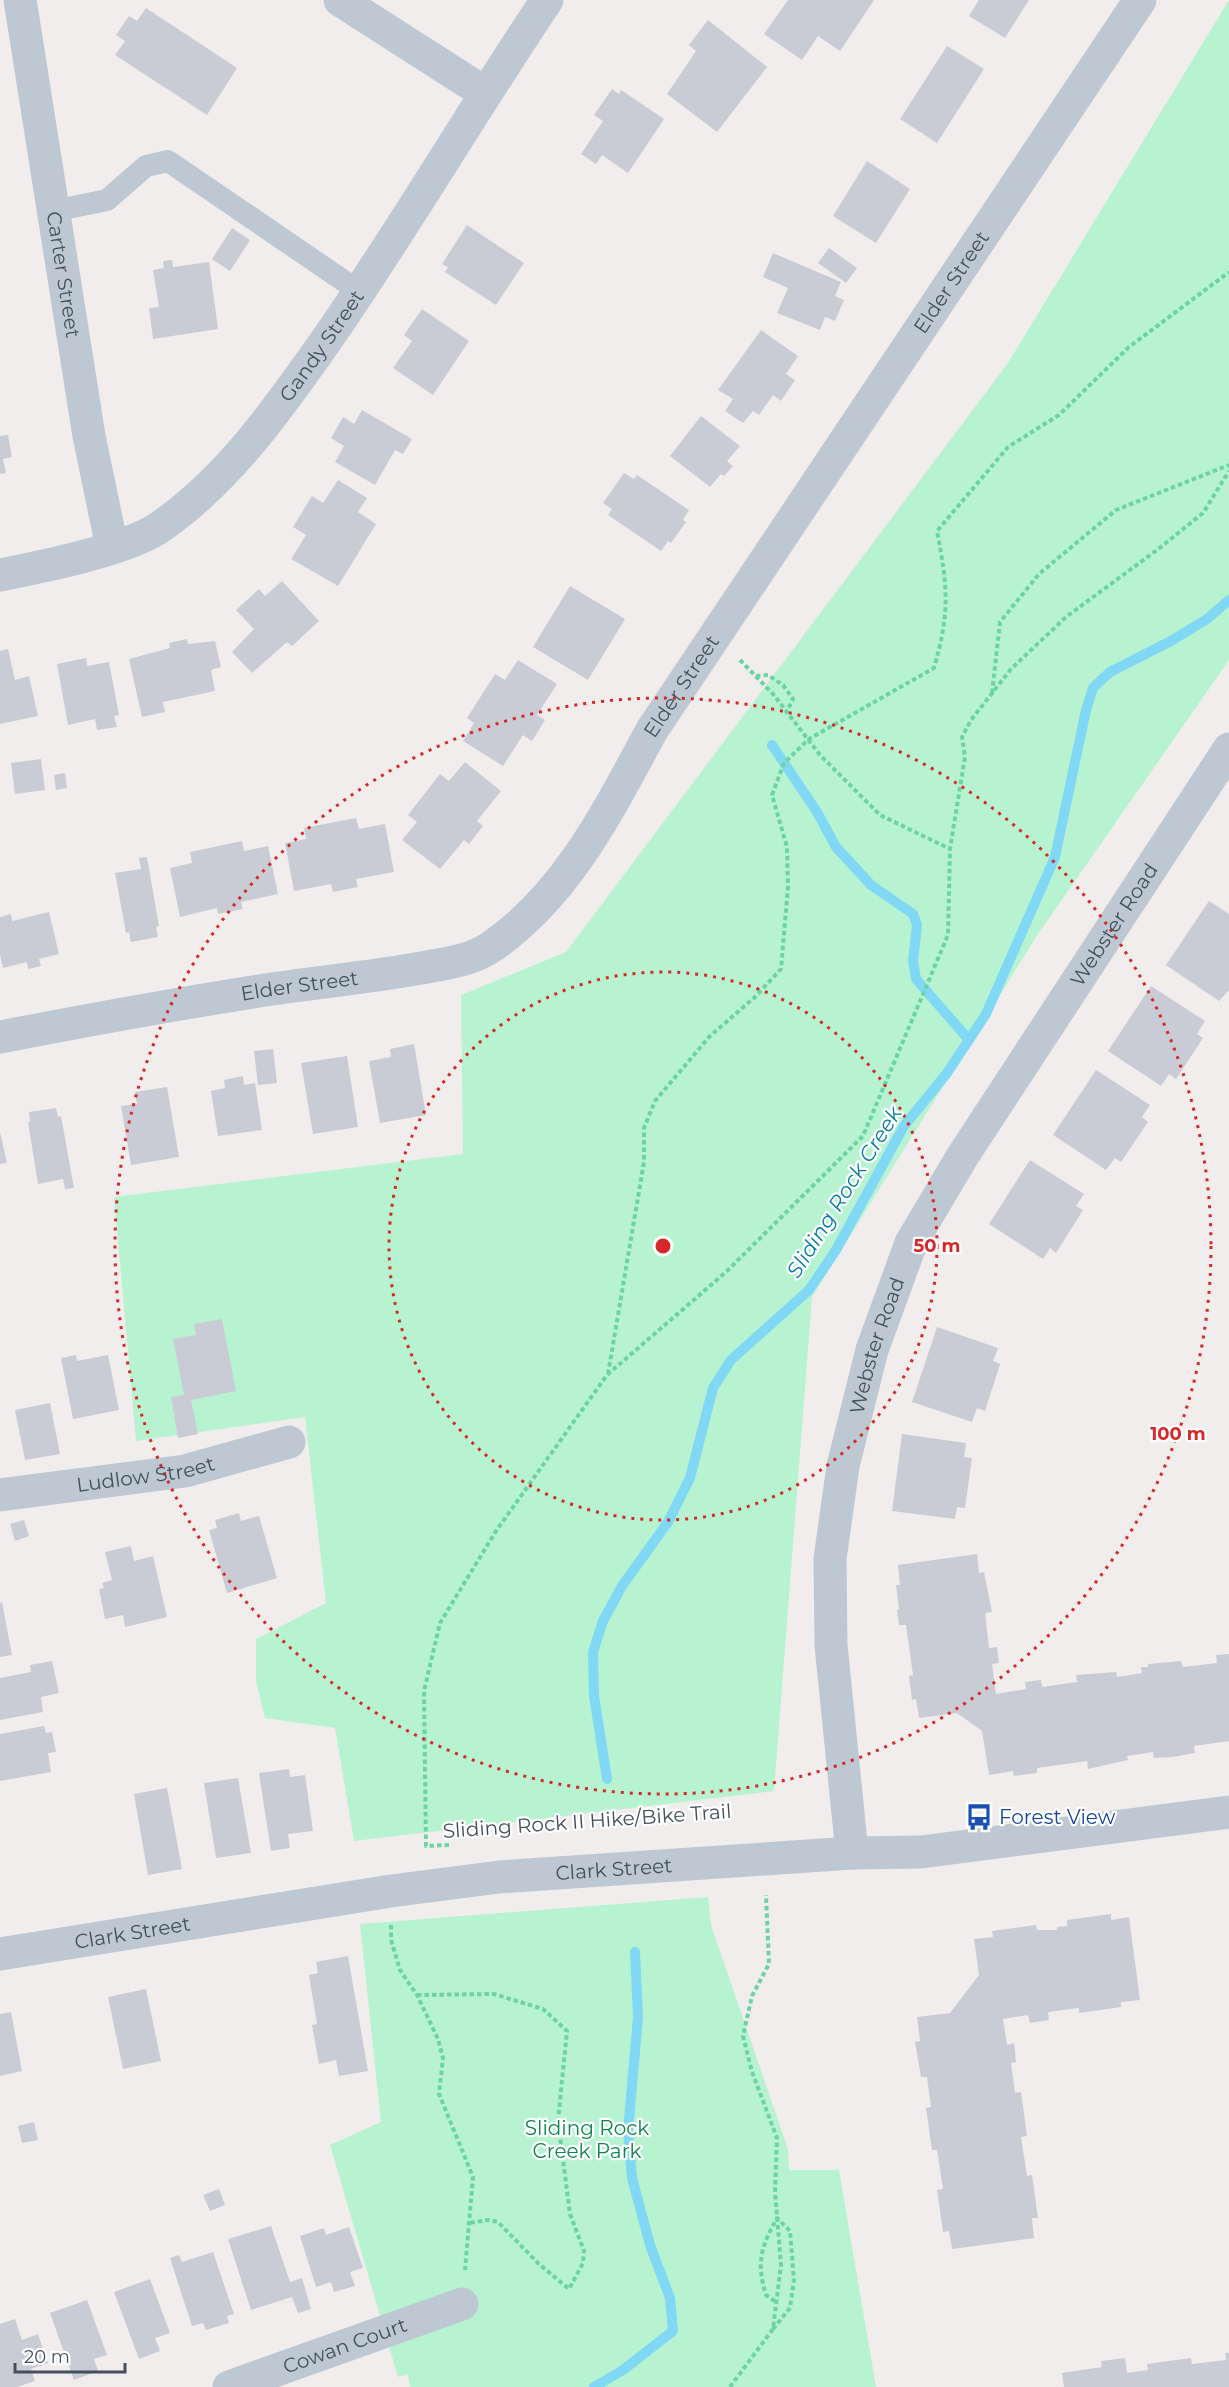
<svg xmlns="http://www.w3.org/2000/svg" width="1229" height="2387" viewBox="0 0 1229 2387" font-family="Montserrat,sans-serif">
  <rect width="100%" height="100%" fill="#f1eded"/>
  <path fill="#b7f3d0" d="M 1229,0 L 1229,660 L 1038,934 L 812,1297 L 774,1791 L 354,1841 L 335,1728 L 265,1718 L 256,1681 L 256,1639 L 326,1603 L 305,1417 L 136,1441 L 114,1197 L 463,1154 L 461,995 L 566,952 L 1008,363 Z
    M 708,1897 L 711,1925 L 788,2149 L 789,2170 L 839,2170 L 876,2387 L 410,2387 L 408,2374 L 398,2377 L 330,2145 L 381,2122 L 360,1924 Z"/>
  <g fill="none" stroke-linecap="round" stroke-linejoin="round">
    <path stroke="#80d8f4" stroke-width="10" d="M 772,745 L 817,812 L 836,847 L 871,885 L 913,914 L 917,925 L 913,961 L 916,979 L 969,1040
      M 607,1779 L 594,1696 L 593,1652 L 603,1621 L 622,1586 L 668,1522 L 690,1478 L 713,1388 L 731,1360 L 809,1290 L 836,1250 L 904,1126 L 947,1073 L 986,1014 L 1055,857 L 1086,710 L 1093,688 L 1110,672 L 1171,641 L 1207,619 L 1229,600
      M 594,2387 L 623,2370 L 673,2331 L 670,2298 L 650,2245 L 632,2178 L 628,2131 L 638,2017 L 635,1952"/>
  </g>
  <path fill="#c9ccd4" d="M 788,0 L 874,0 L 840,51 L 818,36 L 802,60 L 764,34 Z
    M 979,0 L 1029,0 L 1005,38 L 969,16 Z
    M 146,8 L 237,68 L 207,115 L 115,55 L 125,41 L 116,35 L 129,16 L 137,21 Z
    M 708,20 L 767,67 L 717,132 L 667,94 L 696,51 L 689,45 Z
    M 947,46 L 984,69 L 937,143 L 900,119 Z
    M 612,89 L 619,94 L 621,90 L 664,119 L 628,173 L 602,155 L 596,164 L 581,154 L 603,121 L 594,115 Z
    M 867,161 L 910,189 L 876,243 L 833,216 Z
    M 467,225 L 524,263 L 496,305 L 445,272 L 448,267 L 442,264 Z
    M 232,228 L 250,240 L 230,271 L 212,259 Z
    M 829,248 L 857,268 L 846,283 L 818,263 Z
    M 773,253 L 841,282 L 835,296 L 844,300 L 835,321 L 825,317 L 820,330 L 777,313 L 788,288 L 763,277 Z
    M 172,260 L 173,267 L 209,262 L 218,329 L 153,339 L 149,308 L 159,307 L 153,270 L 164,268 L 163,261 Z
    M 422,309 L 469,341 L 433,395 L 393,368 L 412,341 L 404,335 Z
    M 761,330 L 798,356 L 786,374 L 795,380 L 781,401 L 773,395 L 759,415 L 753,411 L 743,423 L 725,411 L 733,399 L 718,390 Z
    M 362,410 L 412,439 L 403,454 L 395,450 L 375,485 L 335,462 L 344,446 L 331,438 L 343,417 L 354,424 Z
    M 701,416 L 740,446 L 727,461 L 733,466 L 724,476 L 721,474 L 710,487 L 670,456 Z
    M 8,435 L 12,457 L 3,459 L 6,473 L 0,474 L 0,436 Z
    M 624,473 L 634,479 L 637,475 L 689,510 L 683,520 L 686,522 L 671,543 L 668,541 L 661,551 L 608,515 L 612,509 L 603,503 Z
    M 338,480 L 367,498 L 358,512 L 376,524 L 338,586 L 291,559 L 306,535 L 293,527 L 312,496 L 323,503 Z
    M 282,581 L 319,621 L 292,646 L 287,642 L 252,673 L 232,652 L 254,629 L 236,610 L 259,589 L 265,596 Z
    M 570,586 L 625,619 L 588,680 L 533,647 Z
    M 187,639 L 188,644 L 215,641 L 221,667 L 211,670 L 215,691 L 163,702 L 165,712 L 142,717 L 129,659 L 170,648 L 169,643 Z
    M 8,649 L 15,680 L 29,676 L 38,716 L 0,724 L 0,651 Z
    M 86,658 L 87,666 L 109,662 L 119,715 L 114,716 L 117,727 L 97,730 L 95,719 L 68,725 L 57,664 Z
    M 518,660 L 557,684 L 537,715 L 545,720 L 532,741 L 523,735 L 503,766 L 463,741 L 474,723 L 467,718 L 495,674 L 505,680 Z
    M 41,759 L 45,790 L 15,794 L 11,763 Z
    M 465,762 L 501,791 L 477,821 L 483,826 L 469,844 L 464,840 L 440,869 L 402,840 L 417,822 L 408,815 L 440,774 L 449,781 Z
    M 65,773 L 67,788 L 56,790 L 54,775 Z
    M 356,818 L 359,829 L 385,824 L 394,872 L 356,879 L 358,887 L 333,892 L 331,884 L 294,891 L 285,843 L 306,839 L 304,828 Z
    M 242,841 L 244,851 L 268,846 L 278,894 L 241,902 L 243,909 L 218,914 L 217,908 L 180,917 L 170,868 L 192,863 L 190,852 Z
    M 147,857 L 159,926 L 156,927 L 158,937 L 131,942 L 129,932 L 126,933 L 115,873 L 141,869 L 139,858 Z
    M 1209,901 L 1229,914 L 1229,990 L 1219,1001 L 1166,965 Z
    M 49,912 L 59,954 L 39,959 L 41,966 L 28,969 L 27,962 L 3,968 L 0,955 L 0,917 L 11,914 L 12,921 Z
    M 1151,986 L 1205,1021 L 1197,1034 L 1203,1038 L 1176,1079 L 1169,1074 L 1161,1086 L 1108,1051 Z
    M 414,1044 L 426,1115 L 380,1123 L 369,1061 L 391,1057 L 390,1049 Z
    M 273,1049 L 277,1083 L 258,1085 L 254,1051 Z
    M 347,1056 L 358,1127 L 313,1134 L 301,1063 Z
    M 1096,1070 L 1150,1105 L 1142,1117 L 1148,1122 L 1121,1162 L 1115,1158 L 1106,1170 L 1053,1135 Z
    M 243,1076 L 244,1085 L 255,1083 L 262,1130 L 218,1136 L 211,1091 L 225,1088 L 224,1080 Z
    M 167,1087 L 179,1157 L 131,1165 L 121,1106 L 137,1104 L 135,1092 Z
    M 56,1108 L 58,1117 L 61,1116 L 74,1188 L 65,1189 L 63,1179 L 38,1184 L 28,1122 L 30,1122 L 29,1112 Z
    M 0,1132 L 7,1163 L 0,1164 Z
    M 1030,1160 L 1084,1194 L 1076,1206 L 1083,1210 L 1056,1253 L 1050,1248 L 1043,1259 L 989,1224 Z
    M 222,1319 L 236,1391 L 191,1400 L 198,1434 L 178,1438 L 171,1397 L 184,1395 L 173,1339 L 196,1335 L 194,1324 Z
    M 937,1327 L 998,1348 L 993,1361 L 1000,1364 L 985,1411 L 977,1408 L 972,1422 L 912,1402 Z
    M 76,1355 L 77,1361 L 108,1355 L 119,1410 L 73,1419 L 61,1358 Z
    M 50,1403 L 60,1454 L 25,1460 L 15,1410 Z
    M 902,1434 L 966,1443 L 964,1457 L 972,1458 L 965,1508 L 957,1507 L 955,1519 L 892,1511 Z
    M 239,1513 L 241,1521 L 259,1516 L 277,1578 L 227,1593 L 209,1530 L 217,1528 L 215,1520 Z
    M 24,1520 L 29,1536 L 15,1541 L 10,1524 Z
    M 131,1546 L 134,1561 L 153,1556 L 167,1617 L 125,1627 L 123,1615 L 105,1619 L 99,1589 L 104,1588 L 102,1583 L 112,1580 L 105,1552 Z
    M 977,1554 L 979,1573 L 984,1572 L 992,1612 L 985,1613 L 989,1648 L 997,1647 L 999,1663 L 992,1664 L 996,1694 L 1026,1689 L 1025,1682 L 1041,1680 L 1042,1687 L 1077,1682 L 1076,1675 L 1116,1672 L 1117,1677 L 1142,1673 L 1141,1667 L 1148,1667 L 1148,1664 L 1181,1661 L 1183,1667 L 1217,1663 L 1216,1655 L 1229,1654 L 1229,1741 L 1194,1746 L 1195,1753 L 1172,1757 L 1154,1758 L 1153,1752 L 1127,1756 L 1128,1760 L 1088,1769 L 1087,1761 L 1037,1768 L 1037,1773 L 1014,1776 L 1013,1771 L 989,1775 L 982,1731 L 957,1713 L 919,1718 L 916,1699 L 912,1700 L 909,1676 L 913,1675 L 906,1625 L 899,1625 L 897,1610 L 899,1609 L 896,1585 L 900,1585 L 898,1565 Z
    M 2,1602 L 12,1655 L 0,1657 L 0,1603 Z
    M 52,1661 L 59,1693 L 41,1697 L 43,1712 L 0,1720 L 0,1678 L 31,1672 L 30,1665 Z
    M 44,1726 L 46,1733 L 52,1732 L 56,1752 L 48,1753 L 51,1772 L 0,1781 L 0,1734 Z
    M 289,1769 L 290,1777 L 305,1775 L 313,1831 L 288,1834 L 290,1848 L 271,1851 L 259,1773 Z
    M 238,1778 L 251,1853 L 216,1858 L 204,1783 Z
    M 167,1788 L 182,1869 L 148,1875 L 134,1794 Z
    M 1111,1914 L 1111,1920 L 1129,1917 L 1140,2000 L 1121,2002 L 1121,2007 L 1079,2013 L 1079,2008 L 1048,2012 L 1049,2020 L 1030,2023 L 1028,2015 L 1003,2019 L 1007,2045 L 1014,2043 L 1016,2062 L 1011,2063 L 1015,2093 L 1021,2092 L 1027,2136 L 1021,2137 L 1027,2176 L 1032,2175 L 1038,2218 L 1032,2218 L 1034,2238 L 952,2249 L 949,2231 L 943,2232 L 937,2190 L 943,2189 L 937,2150 L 932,2150 L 926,2108 L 931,2107 L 927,2077 L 921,2077 L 915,2042 L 920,2041 L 917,2017 L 950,2013 L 979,1975 L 974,1939 L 993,1937 L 992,1931 L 1036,1925 L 1037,1930 L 1057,1930 L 1057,1927 L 1067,1926 L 1067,1920 Z
    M 348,1956 L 368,2071 L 339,2076 L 336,2060 L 319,2064 L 312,2025 L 317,2024 L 309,1975 L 318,1973 L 316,1962 Z
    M 146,1989 L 161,2061 L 123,2069 L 108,1997 Z
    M 11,2012 L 22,2071 L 0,2076 L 0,2014 Z
    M 34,2122 L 38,2140 L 22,2143 L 18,2126 Z
    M 219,2189 L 225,2205 L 210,2211 L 203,2195 Z
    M 271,2226 L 290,2282 L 302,2278 L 311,2309 L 298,2313 L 292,2297 L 251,2310 L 228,2239 Z
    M 349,2227 L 363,2268 L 350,2272 L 355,2286 L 334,2292 L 331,2282 L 316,2287 L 300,2236 L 324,2228 L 326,2235 Z
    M 213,2252 L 234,2314 L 227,2316 L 229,2323 L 206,2330 L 203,2323 L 192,2326 L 170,2258 L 179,2255 L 182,2262 Z
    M 150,2279 L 170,2333 L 155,2338 L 160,2351 L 139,2359 L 114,2292 Z
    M 87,2300 L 107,2355 L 94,2359 L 98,2371 L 74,2380 L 50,2313 Z
    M 15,2319 L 22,2340 L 38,2334 L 48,2363 L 31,2369 L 35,2381 L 17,2387 L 0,2387 L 0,2324 Z
    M 1225,2353 L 1229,2353 L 1229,2387 L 1064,2387 L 1062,2373 L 1102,2367 L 1101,2361 L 1125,2358 L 1127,2373 L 1148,2370 L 1147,2364 L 1191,2358 L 1192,2364 L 1226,2360 Z"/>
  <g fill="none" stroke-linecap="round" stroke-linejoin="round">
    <path stroke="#6cd4a4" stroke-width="4" stroke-dasharray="4.5 3" stroke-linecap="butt" d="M 740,660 L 773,694 L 820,755 L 880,815 L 950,849
      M 756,676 L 768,675 L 783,685 L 793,699 L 787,711
      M 992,693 L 1000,622 L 1039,574 L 1116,510 L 1229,465
      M 608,1374 L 644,1162 L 644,1128 L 655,1101 L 709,1037 L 755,997 L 781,969 L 788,887 L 787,847 L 772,795 L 784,763 L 809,739 L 934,668 C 950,612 948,588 937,531 L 1008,447 L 1059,415 L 1129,347 L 1229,272
      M 449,1845 L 426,1846 L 424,1691 L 440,1623 L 496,1531 L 607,1375 L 726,1272 L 863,1136 L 948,935 L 950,849 L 965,757 L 962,737 L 971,720 L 1011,669 L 1066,617 L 1157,550 L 1203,513 L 1229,471
      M 391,1925 L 391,1940 L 400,1970 L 417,1995 L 438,2039 L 443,2058 L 439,2094 L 473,2177 L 465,2270
      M 417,1995 L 494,1994 L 543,2009 L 567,2031 L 558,2121 L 570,2214 L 584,2251 L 583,2263 L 569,2289 L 539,2264 L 498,2222 L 489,2220 L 468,2223
      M 773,2329 L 790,2308 L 794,2280 L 790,2231 L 777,2218 C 761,2247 756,2262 766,2295 L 776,2302
      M 730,2387 L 773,2329 L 781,2265 L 775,2192 L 777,2138 L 752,2072 L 743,2036 L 752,1996 L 769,1964 L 766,1895"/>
    <path stroke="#bdc8d2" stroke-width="22" d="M 53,211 L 107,200 L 146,166 L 168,161 L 360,292"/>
    <g stroke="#bdc8d2" stroke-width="33">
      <path id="s1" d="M 20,0 L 89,436 L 112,547"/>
      <path d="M 340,0 L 485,93"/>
      <path id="s2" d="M 0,575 C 41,567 127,550 160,527 C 228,480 278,409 325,342 C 403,230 471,113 547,0"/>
      <path id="s3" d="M 0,1037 C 88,1020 176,1004 265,990 C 319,982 373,977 427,967 C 449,963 472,960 491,947 C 568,894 609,809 652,730 L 1140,0"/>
      <path id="s4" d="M 0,1495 L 185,1471 L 289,1442"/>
      <path id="s5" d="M 852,1853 L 831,1645 L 830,1559 L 843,1466 L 872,1350 L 911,1243 L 962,1157 L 1229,749"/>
      <path id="s6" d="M 0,1954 L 391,1891 L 499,1877 L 852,1853 L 921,1852 L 1229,1812"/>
      <path id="s7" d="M 229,2387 L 462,2304"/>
    </g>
  </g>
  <g fill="none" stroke="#d62828" stroke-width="3" stroke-dasharray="3 6">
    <circle cx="663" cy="1246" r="274"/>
    <circle cx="663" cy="1246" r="548"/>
  </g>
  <defs>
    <symbol id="bus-bare" viewBox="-9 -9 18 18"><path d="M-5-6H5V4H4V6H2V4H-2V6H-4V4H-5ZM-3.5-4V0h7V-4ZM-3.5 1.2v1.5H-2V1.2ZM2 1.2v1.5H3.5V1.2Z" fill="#1a4fb4" stroke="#fff" stroke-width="2.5" paint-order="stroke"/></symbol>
  </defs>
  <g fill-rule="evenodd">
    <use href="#bus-bare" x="960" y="1798" width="38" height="38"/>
  </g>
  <g text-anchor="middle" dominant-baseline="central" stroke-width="4.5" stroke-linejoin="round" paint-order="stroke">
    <g font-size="20" fill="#44505d" stroke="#fff">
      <text stroke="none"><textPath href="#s1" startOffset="278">Carter Street</textPath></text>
      <text stroke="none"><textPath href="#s3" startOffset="1312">Elder Street</textPath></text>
      <text stroke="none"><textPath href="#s2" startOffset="412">Gandy Street</textPath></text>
      <text stroke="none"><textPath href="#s3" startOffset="826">Elder Street</textPath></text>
      <text stroke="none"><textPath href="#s5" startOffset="1000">Webster Road</textPath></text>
      <text stroke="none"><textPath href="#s3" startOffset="304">Elder Street</textPath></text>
      <text stroke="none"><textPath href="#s5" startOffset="514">Webster Road</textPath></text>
      <text stroke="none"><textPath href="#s4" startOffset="147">Ludlow Street</textPath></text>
      <text transform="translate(587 1821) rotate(-4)">Sliding Rock II Hike/Bike Trail</text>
      <text stroke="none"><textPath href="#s6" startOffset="620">Clark Street</textPath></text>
      <text stroke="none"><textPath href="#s6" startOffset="134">Clark Street</textPath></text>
      <text stroke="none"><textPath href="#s7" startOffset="123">Cowan Court</textPath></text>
    </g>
    <g font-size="20" fill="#164399" stroke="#fff" text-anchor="start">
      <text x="999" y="1817">Forest View</text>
    </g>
    <g font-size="20" fill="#0e854e" stroke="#fff">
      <text x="587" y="2128">Sliding Rock<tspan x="587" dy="23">Creek Park</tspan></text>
    </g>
    <g font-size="21" font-style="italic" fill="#027ca4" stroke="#fff">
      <text transform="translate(844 1192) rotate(-58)">Sliding Rock Creek</text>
    </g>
  </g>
  <circle cx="663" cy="1246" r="9" fill="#d62828" stroke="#fff" stroke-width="3"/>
  <g font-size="18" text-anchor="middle" font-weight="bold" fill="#d62828" stroke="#fff" stroke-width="4.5" stroke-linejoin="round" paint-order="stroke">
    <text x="937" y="1252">50 m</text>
    <text x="1178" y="1440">100 m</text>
  </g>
  <path d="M15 2363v9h110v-9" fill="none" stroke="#44505d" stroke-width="3"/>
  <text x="24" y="2363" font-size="18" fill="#44505d" stroke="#ffffff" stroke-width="4.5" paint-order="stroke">20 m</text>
</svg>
